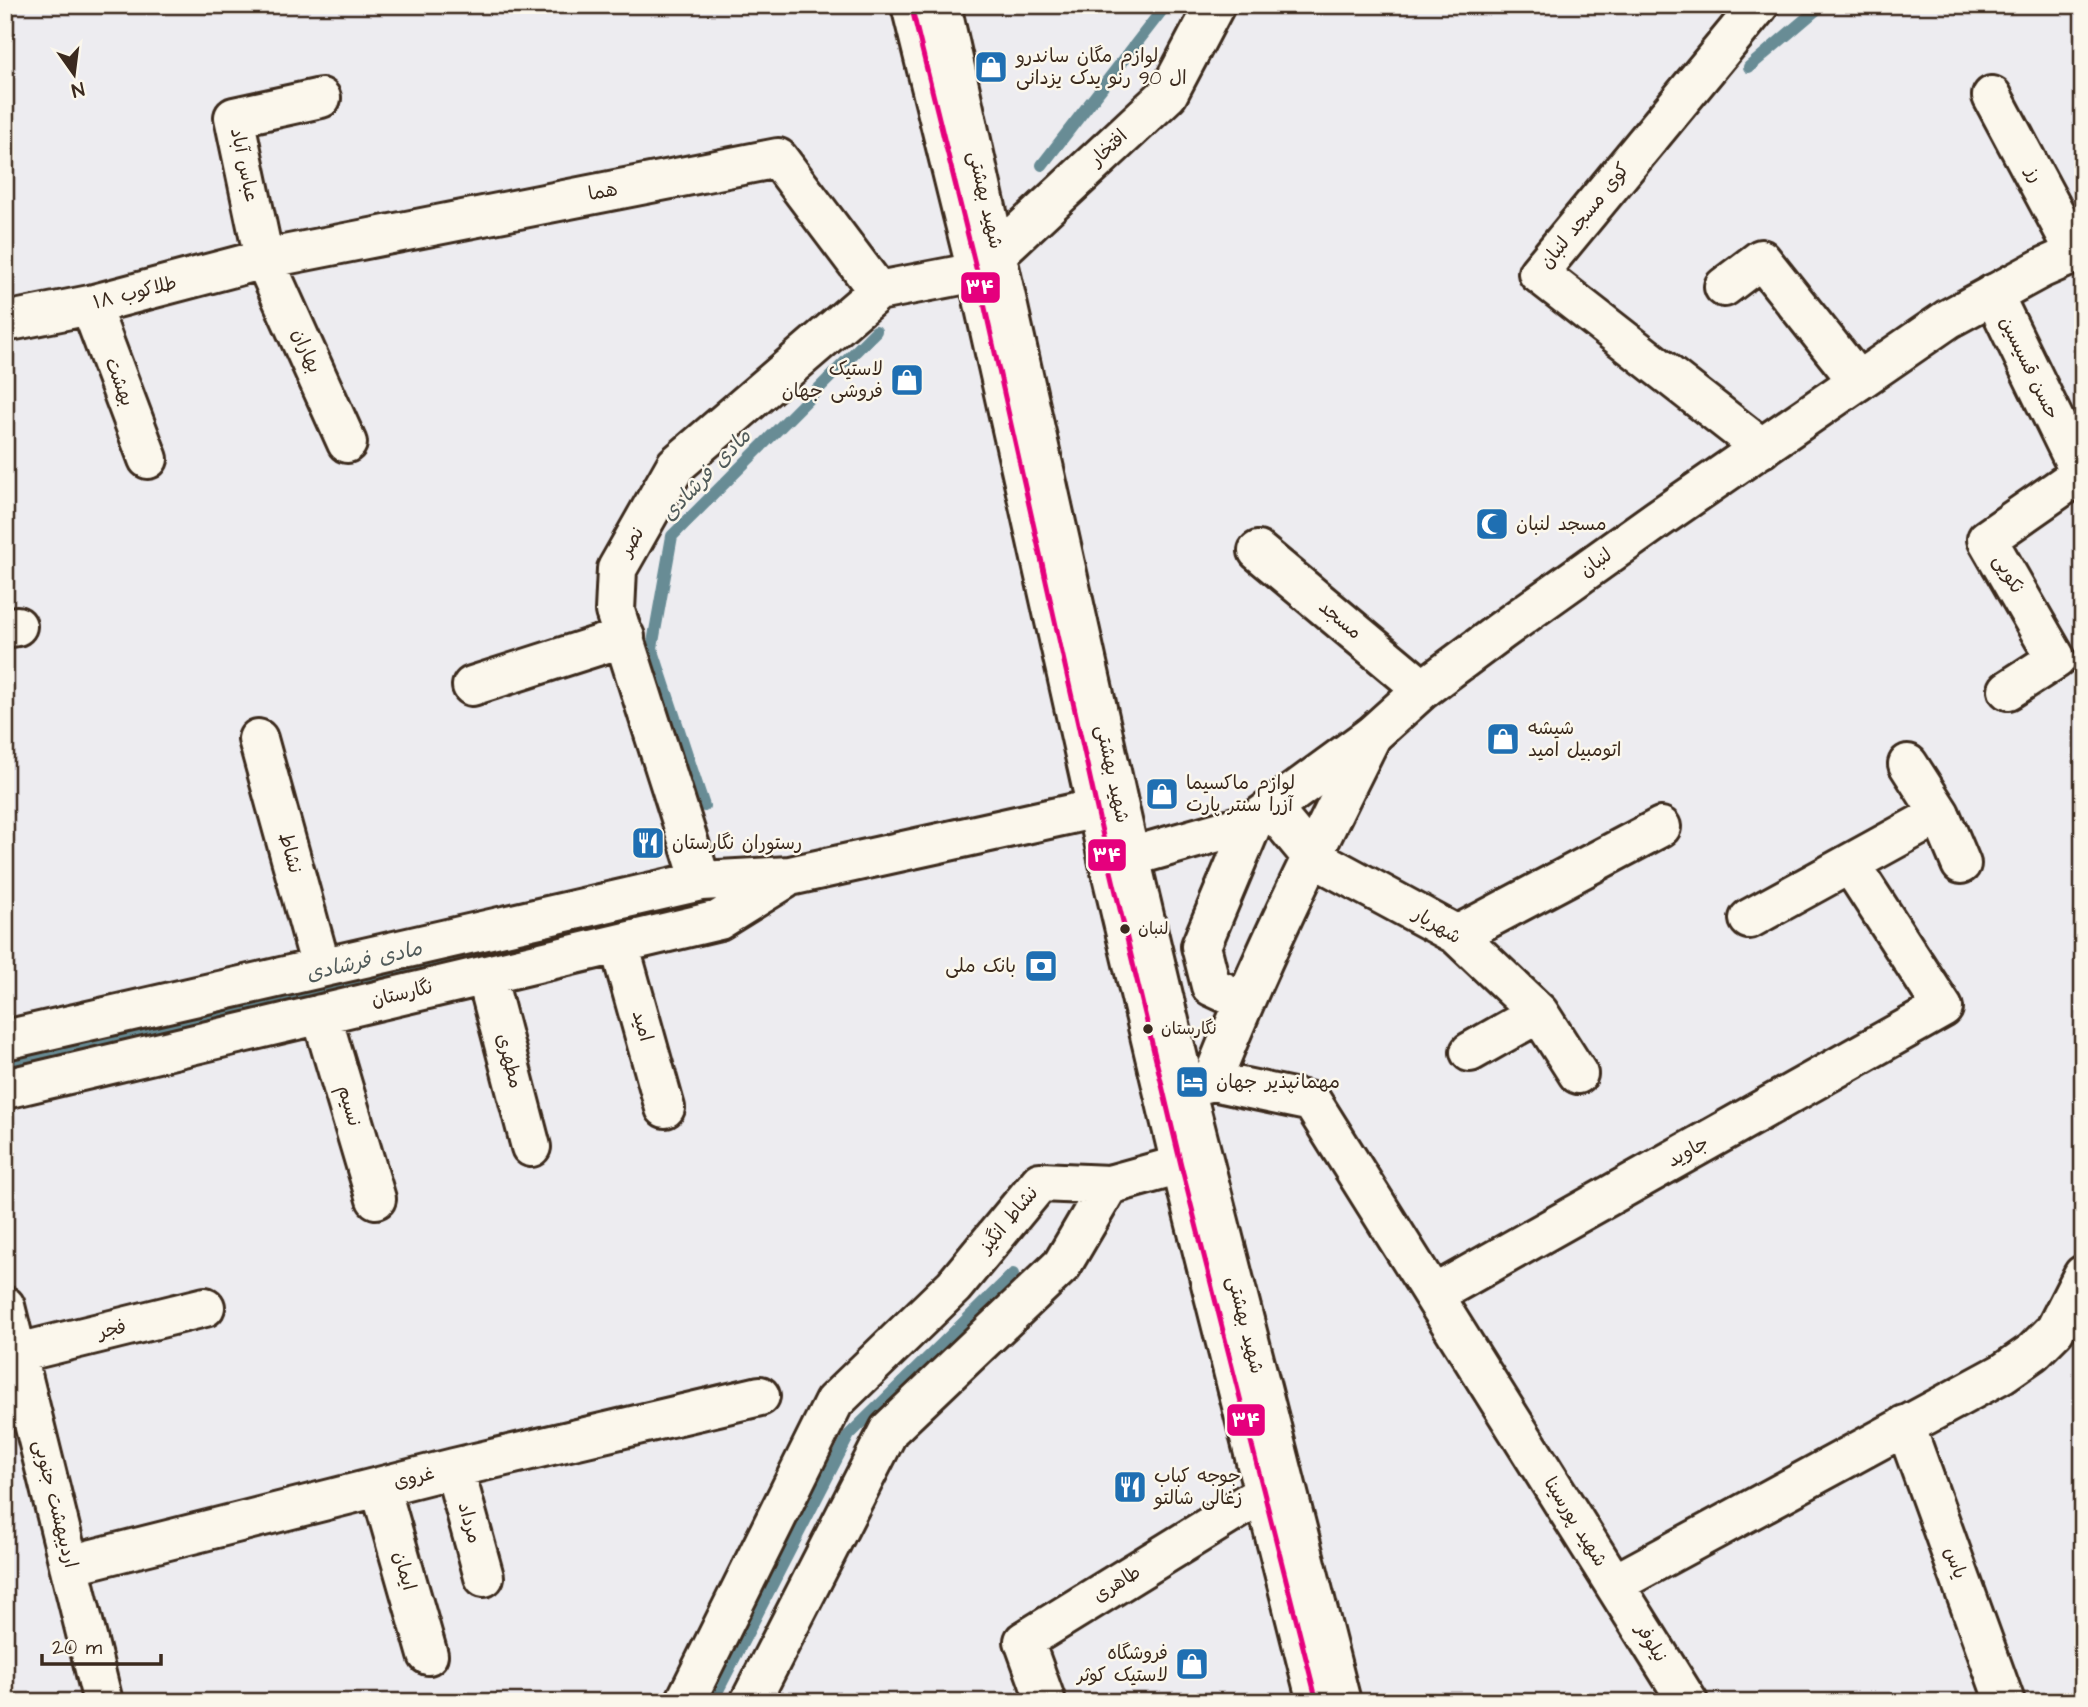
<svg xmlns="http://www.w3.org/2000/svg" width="2088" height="1707" viewBox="0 0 2088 1707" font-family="'Architects Daughter','Playpen Sans Arabic',sans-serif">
  <rect width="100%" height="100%" fill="#edecf0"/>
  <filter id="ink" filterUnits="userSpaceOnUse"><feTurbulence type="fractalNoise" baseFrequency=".0143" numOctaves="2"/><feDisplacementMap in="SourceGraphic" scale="14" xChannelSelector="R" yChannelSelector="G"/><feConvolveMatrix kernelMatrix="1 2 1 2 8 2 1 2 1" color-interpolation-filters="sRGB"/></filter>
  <g filter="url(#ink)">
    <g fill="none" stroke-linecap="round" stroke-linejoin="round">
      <path stroke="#678c95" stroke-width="12" d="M 1749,67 L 1822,5
        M 1042,165 L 1166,5
        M 704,806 L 652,648 L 672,536 L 876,331
        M 5,1066 L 721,896
        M 712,1702 L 849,1435 L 1013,1274"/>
      <defs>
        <path id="minor" d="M 941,5 L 1130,857 L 1185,1088 L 1341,1702
          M 1759,5 L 1538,273 L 1762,448
          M 1992,96 L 2076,253
          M 321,98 L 234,117 L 264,259 L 347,443
          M 1724,287 L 1761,259 L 1858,381
          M 1993,294 L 2083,479
          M 90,305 L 148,459
          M 5,322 L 90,305 L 264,259 L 778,158 L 878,291
          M 1258,551 L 1423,689
          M 5,628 L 17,626
          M 472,686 L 625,637
          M 2008,690 L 2056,659 L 1987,539 L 2080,474
          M 258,739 L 321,967
          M 1908,764 L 1940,814 L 1961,864
          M 1272,809 L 1311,856 L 1457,935 L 1539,1013 L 1578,1074
          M 701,881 L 615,611 L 617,569 L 676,465 L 878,291 L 977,272 L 1168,94 L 1215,5
          M 1749,919 L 1940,814
          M 1457,935 L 1661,827
          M 619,944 L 665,1108
          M 486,975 L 531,1147
          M 1243,1001 L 1211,986 L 1201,946 L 1253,822
          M 321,1014 L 376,1199
          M 5,1040 L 701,881 L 790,876 L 1098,808
          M 1470,1052 L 1539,1013
          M 1212,1081 C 1258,963 1315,849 1372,735
          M 5,1089 L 719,920 L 785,879
          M 1165,1093 L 1212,1081 L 1312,1102 L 1688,1702
          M 1433,1295 L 1943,1008 L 1850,864
          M 5,1306 L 103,1702
          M 18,1353 L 205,1307
          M 1905,1425 L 2005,1702
          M 454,1468 L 484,1577
          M 380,1487 L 428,1655
          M 69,1565 L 454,1468 L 760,1396
          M 1614,1584 L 2003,1373 L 2033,1352 L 2055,1330 L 2083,1275
          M 685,1702 L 834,1402 L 954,1286 L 1040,1182 L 1109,1185 L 1181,1165
          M 750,1702 L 889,1430 L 1062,1265 L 1109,1185
          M 1046,1702 L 1024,1641 L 1264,1493"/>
        <path id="major" d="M 911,5 L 977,272 L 1109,863 L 1181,1165 L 1317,1702
          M 1109,863 L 1253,822 L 1372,735 L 1423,689 L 1501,631 L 1658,519 L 1948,319 L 2042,268 L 2083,250"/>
      </defs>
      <use href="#minor" stroke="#3b2a1e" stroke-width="44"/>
      <use href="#major" stroke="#3b2a1e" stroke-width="44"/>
      <use href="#minor" stroke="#fbf7ec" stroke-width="38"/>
      <use href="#major" stroke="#fbf7ec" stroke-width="38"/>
      <defs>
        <path id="bus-1" d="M 911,5 L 977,272 L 1109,863 L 1181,1165 L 1317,1702"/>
      </defs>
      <use href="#bus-1" stroke="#fbf7ec" stroke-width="10"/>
      <use href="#bus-1" stroke="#e5007d" stroke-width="5"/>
    </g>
  </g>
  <defs>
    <symbol id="shop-square" viewBox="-11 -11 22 22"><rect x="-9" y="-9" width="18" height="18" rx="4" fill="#1f6fb2" stroke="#fbf7ec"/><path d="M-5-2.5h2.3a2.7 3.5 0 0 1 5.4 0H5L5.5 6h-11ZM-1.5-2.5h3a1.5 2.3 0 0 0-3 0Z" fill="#fff"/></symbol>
    <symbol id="mosque-square" viewBox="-11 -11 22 22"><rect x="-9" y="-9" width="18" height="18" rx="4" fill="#1f6fb2" stroke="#fbf7ec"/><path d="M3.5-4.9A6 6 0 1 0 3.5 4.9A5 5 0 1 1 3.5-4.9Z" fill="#fff"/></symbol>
    <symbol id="restaurant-square" viewBox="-11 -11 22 22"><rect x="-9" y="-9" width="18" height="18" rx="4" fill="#1f6fb2" stroke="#fbf7ec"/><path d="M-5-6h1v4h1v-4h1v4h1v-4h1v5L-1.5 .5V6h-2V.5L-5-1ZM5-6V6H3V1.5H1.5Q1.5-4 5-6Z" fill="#fff"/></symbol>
    <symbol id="bank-square" viewBox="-11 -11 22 22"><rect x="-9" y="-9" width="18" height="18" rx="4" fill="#1f6fb2" stroke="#fbf7ec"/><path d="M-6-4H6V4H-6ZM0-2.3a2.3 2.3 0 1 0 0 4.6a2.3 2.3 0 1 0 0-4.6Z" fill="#fff"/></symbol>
    <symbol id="hotel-square" viewBox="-11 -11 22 22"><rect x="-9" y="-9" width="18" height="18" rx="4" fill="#1f6fb2" stroke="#fbf7ec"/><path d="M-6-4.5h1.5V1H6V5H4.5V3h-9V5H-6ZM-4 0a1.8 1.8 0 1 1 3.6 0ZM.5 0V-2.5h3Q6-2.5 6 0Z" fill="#fff"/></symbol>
  </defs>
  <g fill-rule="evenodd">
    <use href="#shop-square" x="972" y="48" width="38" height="38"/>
    <use href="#shop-square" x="888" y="361" width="38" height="38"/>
    <use href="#mosque-square" x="1473" y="505" width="38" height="38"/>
    <use href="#shop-square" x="1484" y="720" width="38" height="38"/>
    <use href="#shop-square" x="1143" y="775" width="38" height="38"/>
    <use href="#restaurant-square" x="629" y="824" width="38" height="38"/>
    <use href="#bank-square" x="1022" y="947" width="38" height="38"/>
    <use href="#hotel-square" x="1173" y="1063" width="38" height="38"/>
    <use href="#restaurant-square" x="1111" y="1468" width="38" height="38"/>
    <use href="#shop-square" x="1173" y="1645" width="38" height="38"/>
  </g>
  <g fill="#3b2a1e" stroke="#fbf7ec" stroke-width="2.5">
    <circle cx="1125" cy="929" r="6"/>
    <circle cx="1148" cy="1029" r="6"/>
  </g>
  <g text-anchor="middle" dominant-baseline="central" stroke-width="5" stroke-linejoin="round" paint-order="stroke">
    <g font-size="17" fill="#3b2a1e" stroke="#fbf7ec" text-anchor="start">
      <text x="1138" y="929">لنبان</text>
      <text x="1161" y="1029">نگارستان</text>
    </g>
    <g font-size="19" fill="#3b2a1e" stroke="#fbf7ec" text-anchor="start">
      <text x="1016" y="56">لوازم مگان ساندرو<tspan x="1016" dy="22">ال 90 رنو یدک یزدانی</tspan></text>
      <text x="883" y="369" text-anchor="end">لاستیک<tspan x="883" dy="22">فروشی جهان</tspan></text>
      <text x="1516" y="524">مسجد لنبان</text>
      <text x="1528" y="728">شیشه<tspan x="1528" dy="22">اتومبیل امید</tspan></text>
      <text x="1186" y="783">لوازم ماکسیما<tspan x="1186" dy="22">آزرا سنتر پارت</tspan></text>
      <text x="672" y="843">رستوران نگارستان</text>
      <text x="1016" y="966" text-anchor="end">بانک ملی</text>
      <text x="1216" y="1082">مهمانپذیر جهان</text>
      <text x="1154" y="1476">جوجه کباب<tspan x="1154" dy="22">زغالی شالتو</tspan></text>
      <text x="1168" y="1653" text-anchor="end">فروشگاه<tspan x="1168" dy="22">لاستیک کوثر</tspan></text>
    </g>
    <g font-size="19" fill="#3b2a1e" stroke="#fbf7ec">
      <text transform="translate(1109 148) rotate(-43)">افتخار</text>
      <text transform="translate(244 165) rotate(78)">عباس آباد</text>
      <text transform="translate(2034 175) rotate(62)">رز</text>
      <text transform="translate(603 192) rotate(-11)">هما</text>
      <text transform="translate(985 200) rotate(77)">شهید بهشتی</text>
      <text transform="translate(1585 216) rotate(-51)">کوی مسجد لنبان</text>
      <text transform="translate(135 293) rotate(-14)">طلاکوب ۱۸</text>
      <text transform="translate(306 351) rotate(66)">بهاران</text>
      <text transform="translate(2029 368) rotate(64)">حسن قسیسین</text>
      <text transform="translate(119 382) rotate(69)">بهشت</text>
      <text transform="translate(632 542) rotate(-60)">نصر</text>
      <text transform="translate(1596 563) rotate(-36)">لنبان</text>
      <text transform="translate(2008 574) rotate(60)">نکویی</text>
      <text transform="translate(1340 620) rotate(40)">مسجد</text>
      <text transform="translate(1112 774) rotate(78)">شهید بهشتی</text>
      <text transform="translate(290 853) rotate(75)">نشاط</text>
      <text transform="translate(1437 926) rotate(31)">شهریار</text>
      <text transform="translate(402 994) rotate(-13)">نگارستان</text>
      <text transform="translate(642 1026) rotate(74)">امید</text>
      <text transform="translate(509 1061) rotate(75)">مطهری</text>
      <text transform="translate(349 1106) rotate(74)">نسیم</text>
      <text transform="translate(1688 1152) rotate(-29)">جاوید</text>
      <text transform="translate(1009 1220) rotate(-50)">نشاط انگیز</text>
      <text transform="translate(1245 1325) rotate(76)">شهید بهشتی</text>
      <text transform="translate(112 1330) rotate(-14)">فجر</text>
      <text transform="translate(414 1478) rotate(-14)">غروی</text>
      <text transform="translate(55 1504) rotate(76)">اردیبهشت جنوبی</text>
      <text transform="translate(1575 1522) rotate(58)">شهید پورسینا</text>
      <text transform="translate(469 1523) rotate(75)">مرداد</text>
      <text transform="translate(1955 1563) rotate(70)">یاس</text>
      <text transform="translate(404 1571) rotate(74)">ایمان</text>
      <text transform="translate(1117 1584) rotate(-32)">طاهری</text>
      <text transform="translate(1651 1643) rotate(58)">نیلوفر</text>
    </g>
    <g font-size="21" font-style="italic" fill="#515b5a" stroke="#fbf7ec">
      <text transform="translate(706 475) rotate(-46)">مادی فرشادی</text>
      <text transform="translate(364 961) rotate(-13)">مادی فرشادی</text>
    </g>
  </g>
  <g stroke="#fbf7ec" stroke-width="2.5">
    <rect x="960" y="271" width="41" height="33" rx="7" fill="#e5007d"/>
    <rect x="1087" y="838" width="40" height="34" rx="7" fill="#e5007d"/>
    <rect x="1226" y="1403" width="40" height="34" rx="7" fill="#e5007d"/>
  </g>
  <g font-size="19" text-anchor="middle" font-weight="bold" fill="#fff">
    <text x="980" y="294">۳۴</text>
    <text x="1107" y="862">۳۴</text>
    <text x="1246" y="1427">۳۴</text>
  </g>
  <rect width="2088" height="1707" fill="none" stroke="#fbf7ec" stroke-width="28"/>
  <rect x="14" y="14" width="2060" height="1679" fill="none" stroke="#3b2a1e" stroke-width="2.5" filter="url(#ink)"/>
  <g transform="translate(74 74) rotate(166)" stroke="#fbf7ec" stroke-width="5" paint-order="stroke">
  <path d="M0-5L12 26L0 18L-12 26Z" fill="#3b2a1e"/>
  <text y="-10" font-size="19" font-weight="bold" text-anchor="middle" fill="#3b2a1e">N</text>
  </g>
  <path d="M42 1654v10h119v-10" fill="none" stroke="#3b2a1e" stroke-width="3.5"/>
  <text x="52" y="1654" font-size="21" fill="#3b2a1e" stroke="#fbf7ec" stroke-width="5" paint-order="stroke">20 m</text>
</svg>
